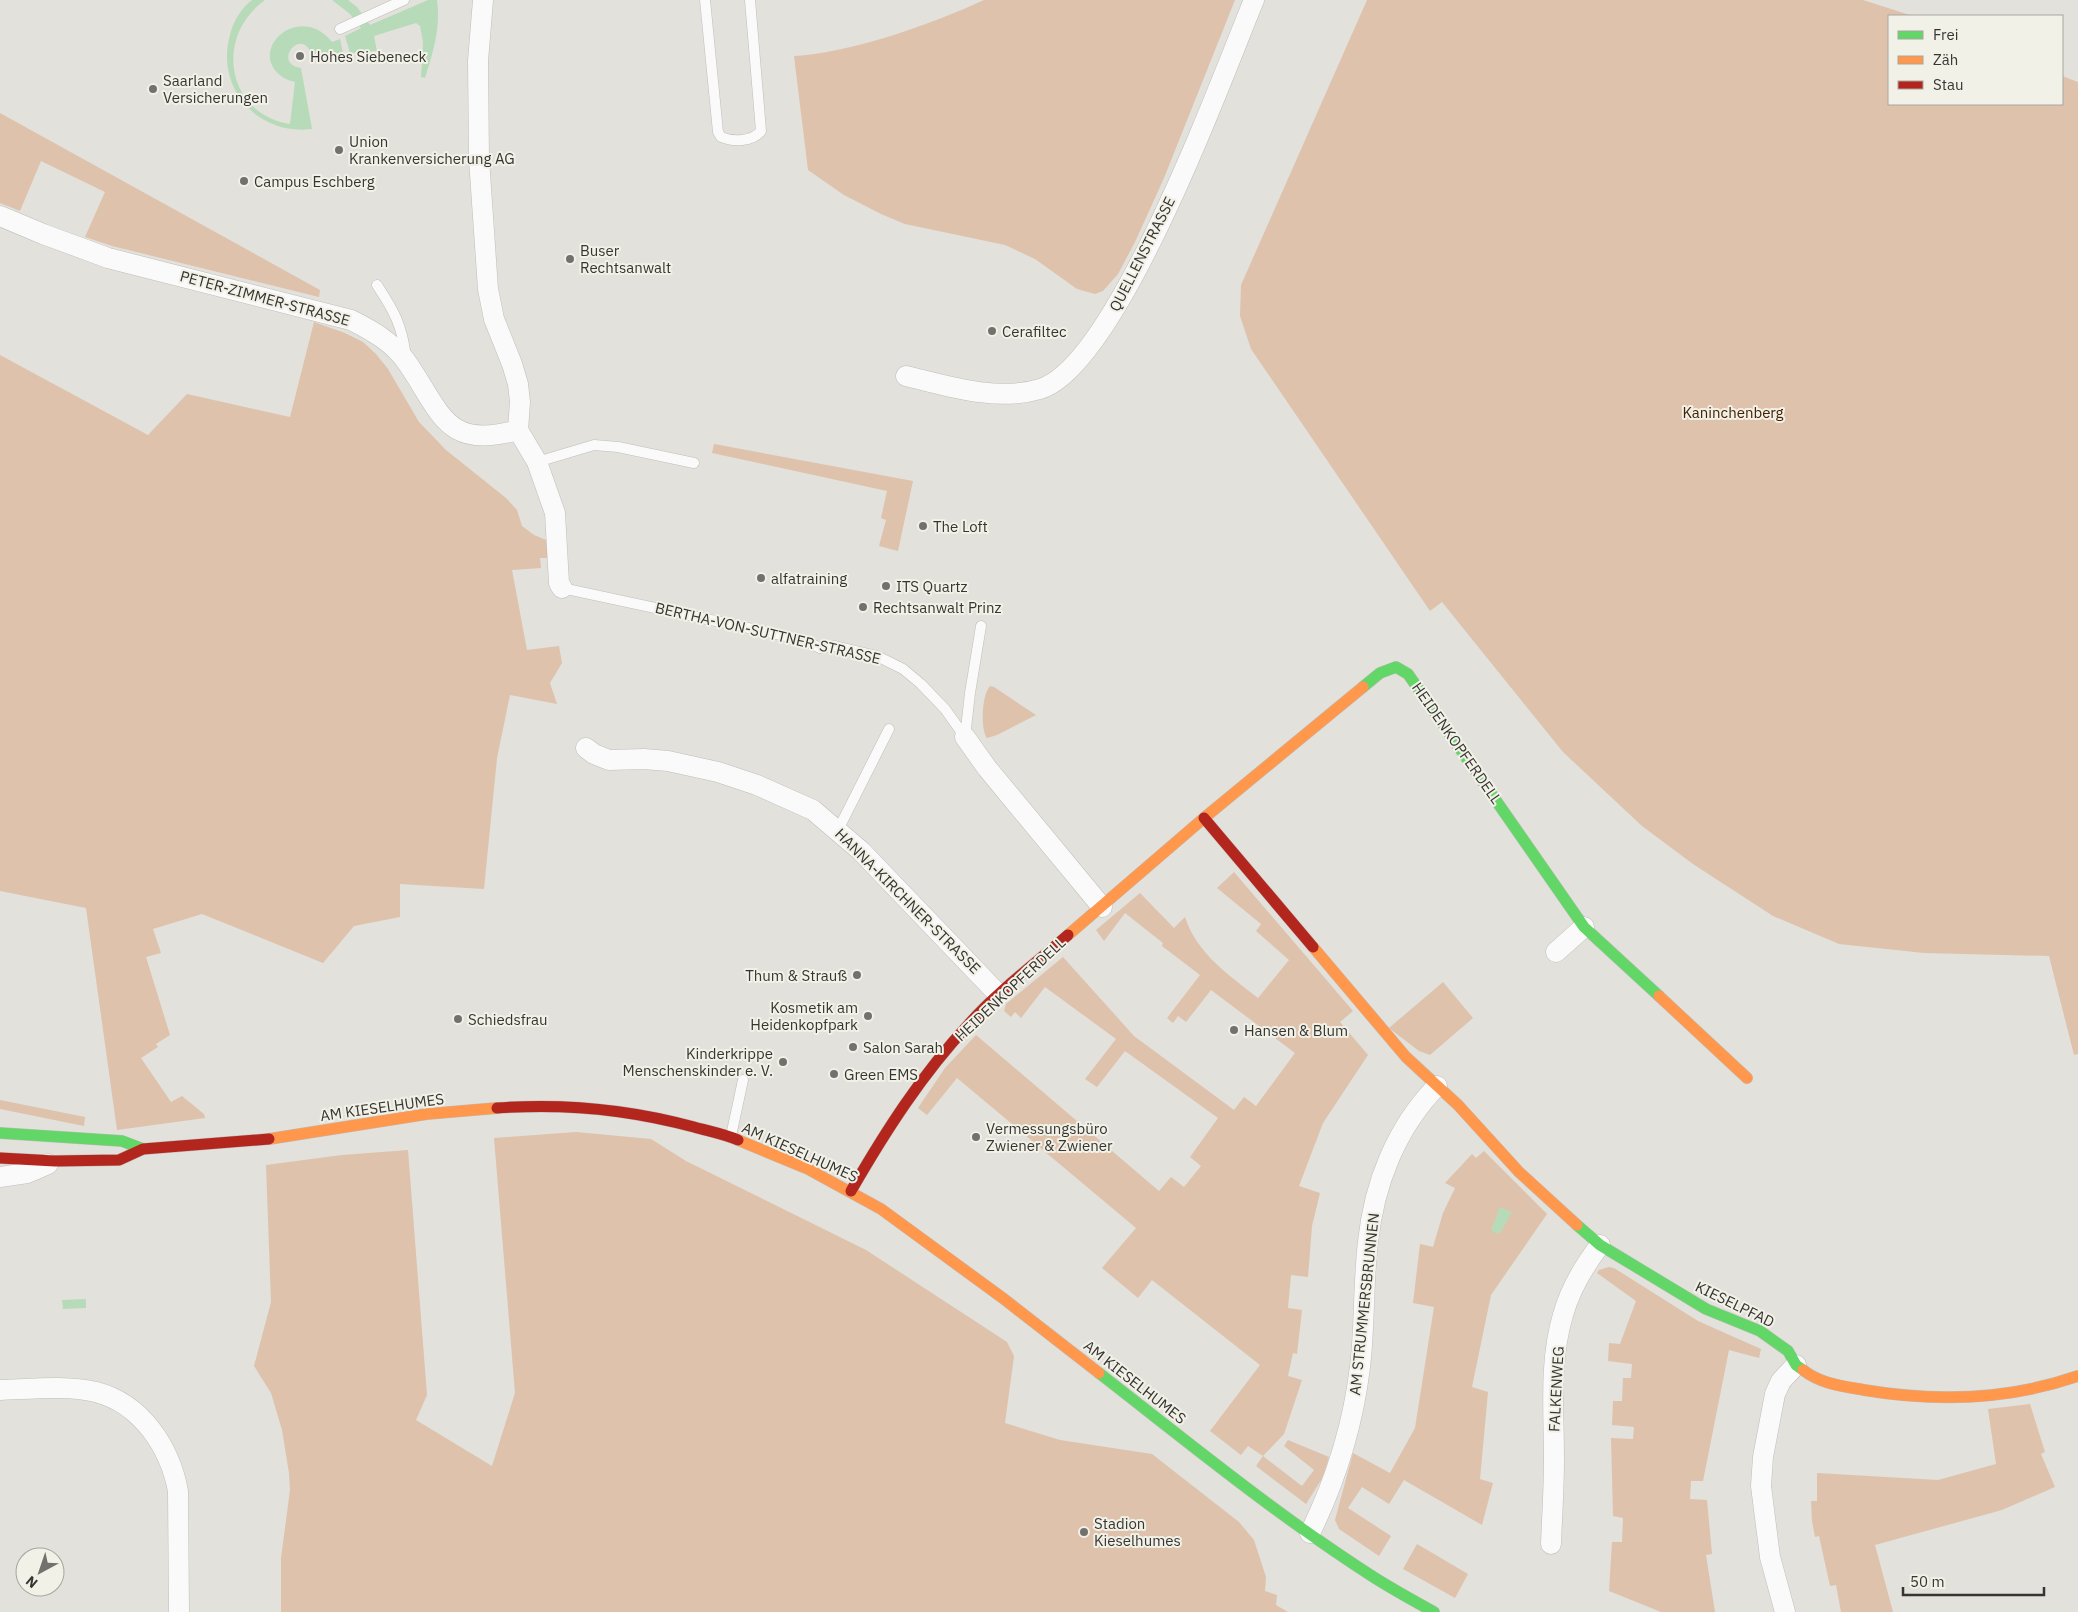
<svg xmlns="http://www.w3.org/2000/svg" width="2078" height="1612" viewBox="0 0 2078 1612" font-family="'IBM Plex Sans',sans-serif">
  <rect width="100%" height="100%" fill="#e2e1dc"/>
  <path fill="#dec2ac" d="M 984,0 L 1235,0 L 1164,178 L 1135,242 L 1118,274 L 1103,291 L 1095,294 L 1077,289 L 1035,259 L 1005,245 L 905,224 L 881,214 L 844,195 L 808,170 L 794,56 C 851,53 932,24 984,0 Z
    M 1367,0 L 1863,0 L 1913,16 L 1889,16 L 1889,104 L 2062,104 L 2062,76 L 2078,82 L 2078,1054 L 2074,1055 L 2049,956 L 1924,953 L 1839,944 L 1773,916 L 1693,864 L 1642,826 L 1563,752 L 1442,602 L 1430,611 L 1251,349 L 1240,316 L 1241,285 Z
    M 0,113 L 320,290 L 319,297 L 112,246 L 85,237 L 105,192 L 41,161 L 20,211 L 0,203 Z
    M 314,322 L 345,333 L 363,342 L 376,354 L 388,369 L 419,422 L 446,450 L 506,498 L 517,510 L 522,526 L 534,535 L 546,540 L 548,558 L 540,558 L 541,568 L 512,570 L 527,650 L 559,646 L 562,663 L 550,683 L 557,704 L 510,695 L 497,758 L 484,889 L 400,884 L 400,917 L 354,926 L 323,963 L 202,914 L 153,929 L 161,953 L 146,957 L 170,1035 L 156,1044 L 158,1047 L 141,1058 L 171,1102 L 182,1096 L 204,1114 L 205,1118 L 117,1130 L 86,908 L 0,891 L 0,355 L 148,435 L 187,394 L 290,417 Z
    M 714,444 L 913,481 L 898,551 L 879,546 L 886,520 L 881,518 L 887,491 L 712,453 Z
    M 990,686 L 994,687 L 1036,715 L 997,735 L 987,738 C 980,729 982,694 990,686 Z
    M 1234,872 L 1353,1011 L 1340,1022 L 1368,1055 L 1323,1123 L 1299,1186 L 1320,1193 L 1312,1226 L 1308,1277 L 1291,1275 L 1288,1308 L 1302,1310 L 1297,1354 L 1293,1353 L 1288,1376 L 1302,1380 L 1284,1434 L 1263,1456 L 1302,1486 L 1314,1470 L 1284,1446 L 1288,1440 L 1329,1457 L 1323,1477 L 1306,1504 L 1256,1466 L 1263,1456 L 1248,1446 L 1241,1455 L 1210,1431 L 1260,1365 L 1152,1280 L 1138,1298 L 1102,1268 L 1136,1228 L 957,1078 L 927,1115 L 918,1108 L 945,1068 L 976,1035 L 1159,1191 L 1171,1177 L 1184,1187 L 1201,1166 L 1190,1157 L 1218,1118 L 1125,1051 L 1097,1087 L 1085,1079 L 1116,1039 L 1045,987 L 1021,1018 L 1015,1012 L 1011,1017 L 1004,1011 L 1006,1004 L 1063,957 L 1134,1036 L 1234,1110 L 1244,1097 L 1256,1106 L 1295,1053 L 1211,990 L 1186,1022 L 1178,1016 L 1173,1023 L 1167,1018 L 1200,975 L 1162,946 L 1163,943 L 1125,913 L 1104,941 L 1096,930 L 1140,893 L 1174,928 L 1185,917 C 1197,954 1229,975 1258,998 L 1289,960 L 1256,931 L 1261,924 L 1217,888 Z
    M 1443,982 L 1473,1018 L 1430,1055 L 1419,1051 L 1389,1028 Z
    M 0,1100 L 85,1117 L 84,1126 L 0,1109 Z
    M 576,1132 L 651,1139 L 686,1161 L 866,1250 L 1007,1342 L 1014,1356 L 1005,1423 L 1060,1440 L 1152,1454 L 1239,1522 L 1254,1540 L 1266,1577 L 1265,1591 L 1277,1595 L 1276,1605 L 1288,1612 L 281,1612 L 281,1558 L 290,1490 L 289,1473 L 282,1430 L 271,1393 L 254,1366 L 271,1302 L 266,1165 L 342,1155 L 408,1150 L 427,1395 L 416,1420 L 492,1466 L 515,1393 L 494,1138 Z
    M 1484,1151 L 1547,1214 L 1491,1295 L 1472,1387 L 1488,1392 L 1480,1479 L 1493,1483 L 1482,1525 L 1404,1480 L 1389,1504 L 1362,1487 L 1348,1508 L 1391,1536 L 1379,1556 L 1339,1529 L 1335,1520 L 1353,1453 L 1390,1473 L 1415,1428 L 1434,1307 L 1413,1303 L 1420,1244 L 1433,1247 L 1443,1213 L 1455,1188 L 1445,1183 L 1472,1154 L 1476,1158 Z
    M 1609,1267 L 1614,1268 L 1698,1321 L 1761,1349 L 1759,1358 L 1729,1350 L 1703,1481 L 1691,1481 L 1690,1499 L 1707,1500 L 1712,1554 L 1706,1555 L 1715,1612 L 1661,1612 L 1609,1591 L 1612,1542 L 1622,1542 L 1623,1518 L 1613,1516 L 1611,1438 L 1633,1439 L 1634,1427 L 1612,1425 L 1613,1401 L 1622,1401 L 1623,1378 L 1631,1378 L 1632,1364 L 1608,1361 L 1609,1343 L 1620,1344 L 1636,1301 L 1597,1273 L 1599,1270 Z
    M 2030,1404 L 2045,1452 L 2041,1454 L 2055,1487 L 2002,1510 L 1875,1545 L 1893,1612 L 1841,1612 L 1836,1585 L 1830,1586 L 1819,1536 L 1815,1537 L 1812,1521 L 1811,1501 L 1817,1501 L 1817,1473 L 1938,1480 L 1996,1464 L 1988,1409 Z
    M 1417,1544 L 1468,1574 L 1455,1598 L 1403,1569 Z"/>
  <path fill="#b7dbb9" d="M 252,0 L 265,0 C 214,36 226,114 290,124 L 295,82 C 292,81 287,80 284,78 C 244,53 298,0 332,42 L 340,39 L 343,53 L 311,54 C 302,26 271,63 301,68 L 312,129 C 258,136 215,88 230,35 C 233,22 241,8 252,0 Z
    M 332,0 L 348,0 L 357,7 L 370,25 L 428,0 L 437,0 C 441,28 433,52 425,78 L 421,77 L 423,42 L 420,26 L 416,23 L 374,36 L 377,51 L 350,53 L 345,36 L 361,28 L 350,14 Z
    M 1500,1207 L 1512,1212 L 1500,1233 L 1494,1233 L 1491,1229 Z
    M 86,1299 L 86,1308 L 63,1309 L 62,1300 Z"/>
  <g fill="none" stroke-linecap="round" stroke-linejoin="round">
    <defs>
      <path id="lane" d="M 705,0 L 718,132 L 721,137 C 733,142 752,142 761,131 L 750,0
        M 340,29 L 404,0
        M 377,285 C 394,311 402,325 406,357
        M 537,462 L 594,445 L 618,447 L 694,463
        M 562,588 L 804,640 L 820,648 L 835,646 L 877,656 L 903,669 L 921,684 L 945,709 L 965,737
        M 965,737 L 970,693 L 981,626
        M 838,830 L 889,729
        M 731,1136 L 743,1080"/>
      <path id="street" d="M 483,0 L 478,61 L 479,159 L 488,289 L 494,319 L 512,364 L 518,384 L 520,402 L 518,430 L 537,462 L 555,513 L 559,583 L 562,588
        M 0,216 L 43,234 L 108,258 L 351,320 C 373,331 394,343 408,364 C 442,414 446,450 518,430
        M 906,376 C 948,386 997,402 1040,389 C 1117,366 1222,77 1254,0
        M 965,737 L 987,768 L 1102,907
        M 586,748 L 594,754 L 609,760 L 644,759 L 668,761 L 718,772 L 757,785 L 813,810 L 861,851 L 999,995
        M 1556,952 L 1584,927
        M 0,1177 L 27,1173 L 48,1164
        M 0,1390 C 31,1389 66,1385 96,1392 C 142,1404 170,1448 178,1491 L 179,1612
        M 1310,1533 C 1335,1482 1353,1425 1360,1367 C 1365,1326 1363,1283 1368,1242 C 1374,1184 1396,1128 1437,1086
        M 1551,1544 C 1552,1516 1554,1488 1554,1460 C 1554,1412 1549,1361 1563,1315 C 1570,1289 1584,1266 1600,1245
        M 1785,1612 L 1770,1557 L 1761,1486 L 1763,1457 L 1775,1394 L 1781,1381 L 1796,1365"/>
      <path id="fast" d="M 1363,687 L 1380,673 L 1396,667 L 1408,674 L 1584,927 L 1659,996
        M 0,1133 L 122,1141 L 143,1149
        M 1577,1225 L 1600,1245 L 1706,1309 L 1760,1331 L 1788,1351 L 1796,1365 L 1803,1370
        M 1099,1373 C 1189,1443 1278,1516 1375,1578 C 1394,1590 1414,1601 1434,1612"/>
      <path id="slow" d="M 1068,935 L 1204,818 L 1363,687
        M 1313,947 L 1406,1057 L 1458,1105 L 1519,1172 L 1577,1225
        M 1659,996 L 1747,1078
        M 269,1139 L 427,1114 L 497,1108
        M 738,1140 L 808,1169 L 881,1209 L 1004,1299 L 1099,1373
        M 1803,1370 C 1821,1384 1842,1386 1864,1390 C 1936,1402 2009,1400 2078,1376"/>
      <path id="jam" d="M 1204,818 L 1313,947
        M 497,1108 C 565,1103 628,1109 694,1127 C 708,1131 724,1134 738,1140
        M 0,1158 L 55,1161 L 119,1160 L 143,1149 L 269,1139
        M 851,1191 C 885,1132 922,1074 969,1024 C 998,991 1035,964 1068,935"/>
    </defs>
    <use href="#lane" stroke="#bfbeba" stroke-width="11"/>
    <use href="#street" stroke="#bfbeba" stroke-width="21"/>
    <use href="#fast" stroke="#bfbeba" stroke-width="12"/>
    <use href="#slow" stroke="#bfbeba" stroke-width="12"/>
    <use href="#jam" stroke="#bfbeba" stroke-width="12"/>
    <use href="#lane" stroke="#fbfafa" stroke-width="10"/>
    <use href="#street" stroke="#fbfafa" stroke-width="20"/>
    <use href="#fast" stroke="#63d668" stroke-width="11"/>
    <use href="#slow" stroke="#ff974d" stroke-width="11"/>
    <use href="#jam" stroke="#b3261e" stroke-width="11"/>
  </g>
  <g fill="#72716e" stroke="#f2f1e7" stroke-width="2">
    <circle cx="300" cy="56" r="5"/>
    <circle cx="153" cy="89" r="5"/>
    <circle cx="339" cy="150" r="5"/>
    <circle cx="244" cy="181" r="5"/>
    <circle cx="570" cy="259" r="5"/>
    <circle cx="992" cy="331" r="5"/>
    <circle cx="923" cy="526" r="5"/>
    <circle cx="761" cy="578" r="5"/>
    <circle cx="886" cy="586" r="5"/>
    <circle cx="863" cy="607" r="5"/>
    <circle cx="857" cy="975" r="5"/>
    <circle cx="868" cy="1016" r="5"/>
    <circle cx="458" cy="1019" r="5"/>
    <circle cx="1234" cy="1030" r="5"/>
    <circle cx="853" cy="1047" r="5"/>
    <circle cx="783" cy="1062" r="5"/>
    <circle cx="834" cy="1074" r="5"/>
    <circle cx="976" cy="1137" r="5"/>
    <circle cx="1084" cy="1532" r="5"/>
  </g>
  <g text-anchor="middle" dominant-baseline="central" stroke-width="4" stroke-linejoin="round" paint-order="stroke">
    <g font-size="15" fill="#363532" stroke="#f2f1e7" text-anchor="start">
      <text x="310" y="56">Hohes Siebeneck</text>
      <text x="163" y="80">Saarland<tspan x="163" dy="17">Versicherungen</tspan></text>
      <text x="349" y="141">Union<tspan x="349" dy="17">Krankenversicherung AG</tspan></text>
      <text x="254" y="181">Campus Eschberg</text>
      <text x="580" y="250">Buser<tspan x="580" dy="17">Rechtsanwalt</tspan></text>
      <text x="1002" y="331">Cerafiltec</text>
      <text x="933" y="526">The Loft</text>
      <text x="771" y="578">alfatraining</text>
      <text x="896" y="586">ITS Quartz</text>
      <text x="873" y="607">Rechtsanwalt Prinz</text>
      <text x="847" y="975" text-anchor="end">Thum &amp; Strauß</text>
      <text x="858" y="1007" text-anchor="end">Kosmetik am<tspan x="858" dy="17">Heidenkopfpark</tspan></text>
      <text x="468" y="1019">Schiedsfrau</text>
      <text x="1244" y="1030">Hansen &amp; Blum</text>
      <text x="863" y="1047">Salon Sarah</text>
      <text x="773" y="1053" text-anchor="end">Kinderkrippe<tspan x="773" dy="17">Menschenskinder e. V.</tspan></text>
      <text x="844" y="1074">Green EMS</text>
      <text x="986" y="1128">Vermessungsbüro<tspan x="986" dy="17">Zwiener &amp; Zwiener</tspan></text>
      <text x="1094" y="1523">Stadion<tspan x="1094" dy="17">Kieselhumes</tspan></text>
    </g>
    <g font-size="15" fill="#363532" stroke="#f2f1e7">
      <text transform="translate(1142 254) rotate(-63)">QUELLENSTRASSE</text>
      <text transform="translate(265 298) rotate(15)">PETER-ZIMMER-STRASSE</text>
      <text transform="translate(768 633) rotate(13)">BERTHA-VON-SUTTNER-STRASSE</text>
      <text transform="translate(1457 743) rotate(55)">HEIDENKOPFERDELL</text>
      <text transform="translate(908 901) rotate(45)">HANNA-KIRCHNER-STRASSE</text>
      <text transform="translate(1010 989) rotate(-43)">HEIDENKOPFERDELL</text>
      <text transform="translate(382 1107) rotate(-8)">AM KIESELHUMES</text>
      <text transform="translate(800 1152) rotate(24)">AM KIESELHUMES</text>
      <text transform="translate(1364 1304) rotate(-84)">AM STRUMMERSBRUNNEN</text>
      <text transform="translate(1735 1304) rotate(26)">KIESELPFAD</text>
      <text transform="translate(1135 1382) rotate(38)">AM KIESELHUMES</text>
      <text transform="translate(1556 1389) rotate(-87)">FALKENWEG</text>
    </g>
    <g font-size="15" fill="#442001" stroke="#f2f1e7">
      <text x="1733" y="412">Kaninchenberg</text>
    </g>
  </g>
  <rect x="1888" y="15" width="175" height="90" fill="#f2f1e7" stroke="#a7a69f"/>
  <rect x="1898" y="31" width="25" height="8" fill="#63d668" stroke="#a7a69f"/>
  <text x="1933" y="40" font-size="15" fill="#363532">Frei</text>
  <rect x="1898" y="56" width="25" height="8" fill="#ff974d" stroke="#a7a69f"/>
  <text x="1933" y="65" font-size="15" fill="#363532">Zäh</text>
  <rect x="1898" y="81" width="25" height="8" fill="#b3261e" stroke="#a7a69f"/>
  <text x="1933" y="90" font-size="15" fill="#363532">Stau</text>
  <g transform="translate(40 1572) rotate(220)"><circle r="24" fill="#f2f1e7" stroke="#a7a69f"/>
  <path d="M0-4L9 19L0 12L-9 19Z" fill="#72716e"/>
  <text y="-8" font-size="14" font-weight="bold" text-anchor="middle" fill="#363532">N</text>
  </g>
  <path d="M1903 1587v8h141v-8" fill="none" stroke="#363532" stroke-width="2.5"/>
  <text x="1910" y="1587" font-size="15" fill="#363532" stroke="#f2f1e7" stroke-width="4" paint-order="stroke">50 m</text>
</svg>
